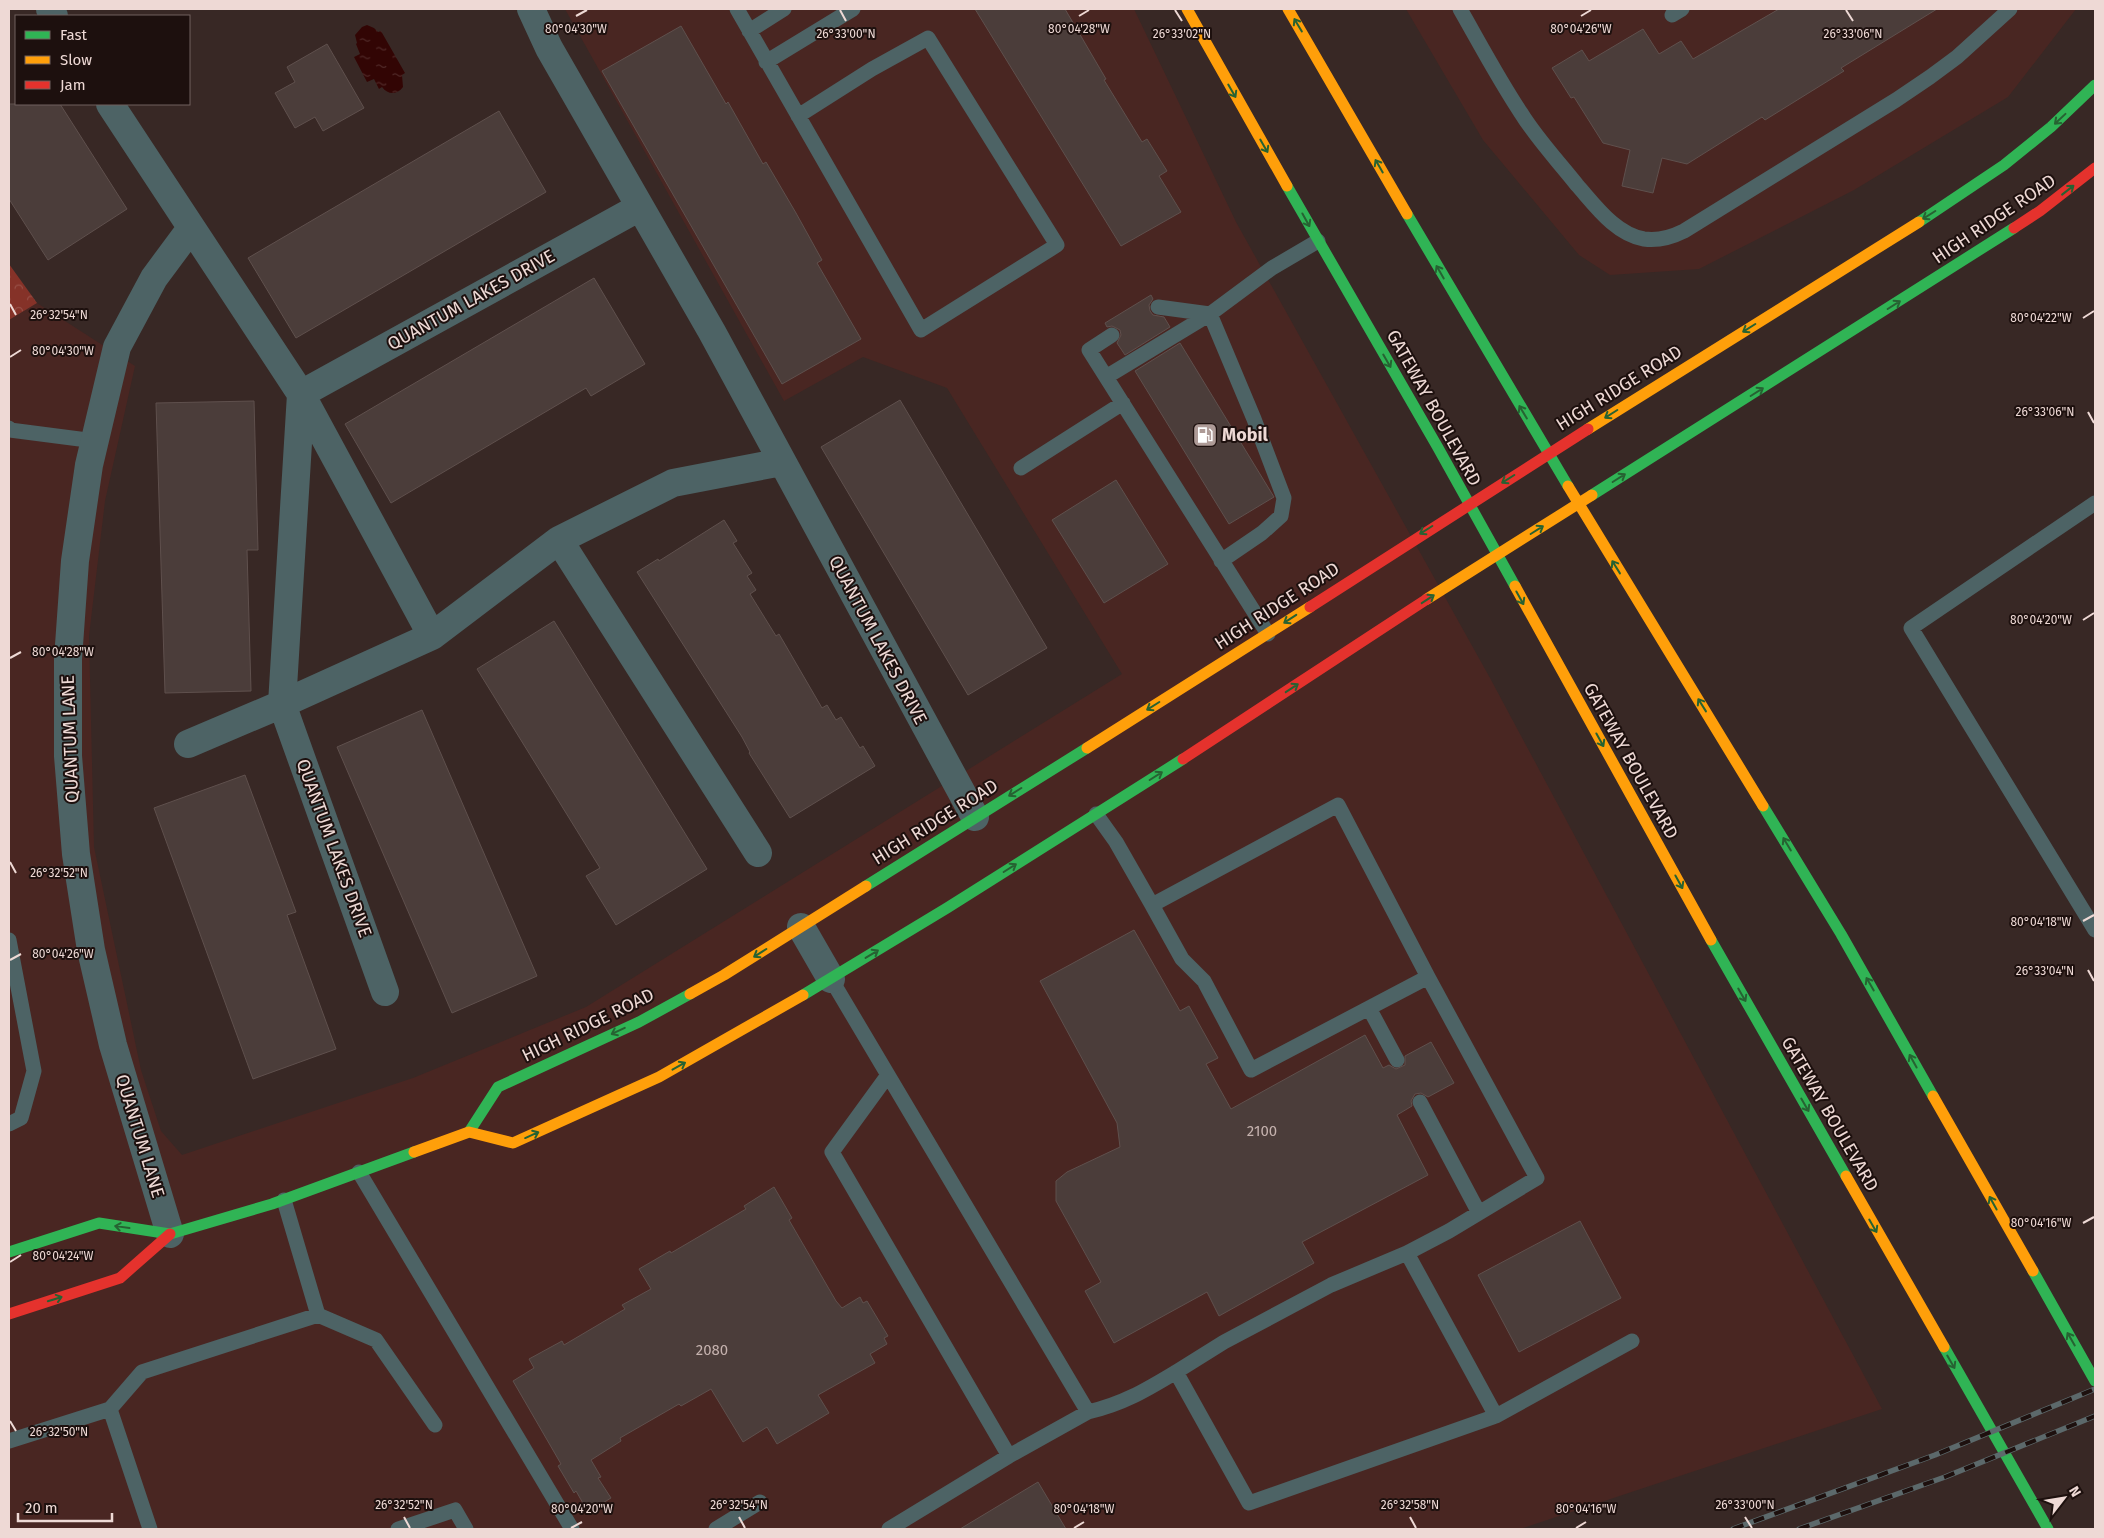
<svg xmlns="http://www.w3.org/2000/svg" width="2104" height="1538" viewBox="0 0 2104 1538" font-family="'Fira Sans',sans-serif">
  <defs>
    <pattern id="forest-crowns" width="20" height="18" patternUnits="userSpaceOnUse" patternTransform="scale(1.25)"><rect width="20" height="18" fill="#853228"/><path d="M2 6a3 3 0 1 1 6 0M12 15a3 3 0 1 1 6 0" fill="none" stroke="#974f46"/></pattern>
    <pattern id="water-ripples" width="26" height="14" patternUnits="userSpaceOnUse" patternTransform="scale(1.25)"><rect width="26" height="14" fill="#320504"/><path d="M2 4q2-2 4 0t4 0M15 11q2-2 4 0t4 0" fill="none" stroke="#502928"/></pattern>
  </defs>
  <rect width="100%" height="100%" fill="#382825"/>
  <path fill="#492622" d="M 565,9 L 1134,9 L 1236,222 L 1490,678 L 1882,1409 L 1520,1529 L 9,1529 L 9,320 L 37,303 L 135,366 L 105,501 L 89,636 L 94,847 L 141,1070 L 161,1131 L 182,1155 L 413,1078 L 586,1007 L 1122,674 L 947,388 L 863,357 L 784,401 Z
    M 1406,9 L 2076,9 L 2008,97 L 1854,190 L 1699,269 L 1610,275 L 1579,255 L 1483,140 Z"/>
  <path fill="url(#forest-crowns)" d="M 9,264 L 37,303 L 9,320 Z"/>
  <path fill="url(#water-ripples)" d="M 367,25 L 374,28 L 378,32 L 381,31 L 405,73 L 402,75 L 403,87 C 397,95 388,95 382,87 L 379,89 L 374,79 L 367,82 L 354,57 L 360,54 L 356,44 L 357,43 L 355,35 L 362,27 Z"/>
  <path fill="#4b3d3a" stroke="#5f504d" d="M 975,9 L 1065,9 L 1106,79 L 1104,80 L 1142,142 L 1147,139 L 1167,171 L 1159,176 L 1181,212 L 1121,246 Z
    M 1779,9 L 1937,9 L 1841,68 L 1844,71 L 1765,120 L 1762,117 L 1687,164 L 1662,158 L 1653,193 L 1622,186 L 1630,150 L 1603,143 L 1574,97 L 1571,98 L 1552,68 L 1582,50 L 1589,61 L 1643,29 L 1659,54 L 1681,41 L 1693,59 Z
    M 681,26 L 726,104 L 728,102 L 763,164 L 766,162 L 796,213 L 822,260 L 817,263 L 861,339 L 782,384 L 602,71 Z
    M 327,44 L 364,108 L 323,131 L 315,117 L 295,128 L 275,93 L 295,82 L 287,67 Z
    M 9,104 L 60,104 L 127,209 L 48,260 L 9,199 Z
    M 499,111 L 546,192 L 296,338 L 248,258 Z
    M 594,278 L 645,364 L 591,396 L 586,388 L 391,503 L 345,424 Z
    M 1151,295 L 1153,299 L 1149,305 L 1150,311 L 1153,315 L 1164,317 L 1170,327 L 1125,355 L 1117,343 L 1121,335 L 1120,330 L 1112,326 L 1107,327 L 1105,323 Z
    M 1180,343 L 1274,497 L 1229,524 L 1135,371 Z
    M 900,400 L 1047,648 L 968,695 L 821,447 Z
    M 254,401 L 258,550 L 247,550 L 251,691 L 165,693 L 156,403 Z
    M 1116,480 L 1168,564 L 1104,603 L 1052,520 Z
    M 724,520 L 737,541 L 733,543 L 752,573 L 747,576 L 756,590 L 750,594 L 776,636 L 779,634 L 822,708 L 827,705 L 836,720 L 841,717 L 860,748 L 863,746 L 875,766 L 790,818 L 749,753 L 750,752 L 742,737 L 637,572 L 658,559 L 659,561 Z
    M 554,621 L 707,869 L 616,925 L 586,876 L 600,868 L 477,669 Z
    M 422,710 L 537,976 L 452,1013 L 337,747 Z
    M 245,775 L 296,912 L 287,915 L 336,1049 L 253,1079 L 154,808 Z
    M 1134,930 L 1180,1011 L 1189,1006 L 1218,1058 L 1206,1064 L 1231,1109 L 1365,1035 L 1383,1068 L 1389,1065 L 1396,1069 L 1405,1065 L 1405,1056 L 1431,1042 L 1454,1083 L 1428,1097 L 1421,1093 L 1415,1094 L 1411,1101 L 1412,1106 L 1397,1115 L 1428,1175 L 1302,1242 L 1314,1263 L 1219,1316 L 1207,1292 L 1114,1343 L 1085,1291 L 1101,1282 L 1056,1201 L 1056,1181 L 1067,1172 L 1120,1147 L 1117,1123 L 1040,981 Z
    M 774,1187 L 792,1218 L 789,1220 L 836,1301 L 842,1308 L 860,1297 L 863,1303 L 867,1301 L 888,1336 L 884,1338 L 887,1344 L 870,1354 L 875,1363 L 818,1395 L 829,1413 L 777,1444 L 767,1427 L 743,1442 L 711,1389 L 681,1406 L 679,1404 L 620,1438 L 621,1441 L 591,1460 L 601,1477 L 598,1478 L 611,1498 L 588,1512 L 576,1491 L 574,1493 L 558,1466 L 561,1464 L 513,1381 L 534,1368 L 529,1359 L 562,1341 L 564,1345 L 625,1309 L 622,1305 L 651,1289 L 639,1269 L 670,1251 L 671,1253 L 746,1209 L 744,1206 Z
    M 1580,1221 L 1621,1298 L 1519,1352 L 1478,1275 Z
    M 1038,1482 L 1066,1529 L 960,1529 Z"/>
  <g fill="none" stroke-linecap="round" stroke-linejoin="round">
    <path stroke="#4d6365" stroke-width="15" d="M 737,9 L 921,330 L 1057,245 L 928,38 L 872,69 L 798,116
      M 1460,9 C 1480,44 1499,80 1521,113 C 1537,139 1558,161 1577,185 C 1595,205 1615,234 1644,239 C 1658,241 1672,237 1684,231 L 1896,100 L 1930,77 L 1957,57 L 2010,9
      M 1672,15 L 1682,9
      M 749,31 L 784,9
      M 766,62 L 853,9
      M 1158,307 L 1210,314 L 1254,419 L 1284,498 L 1281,516 L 1262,533 L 1221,561
      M 1112,335 L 1089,350 L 1268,634
      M 1106,377 L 1210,314 L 1272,268 L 1318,241
      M 9,428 L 10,430 L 95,441
      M 1021,468 L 1123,403
      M 2095,503 L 1911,628 L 2095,930
      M 1096,814 L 1116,842 L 1152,905 L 1338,805 L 1428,977 L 1537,1178 L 1449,1231 L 1407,1253 L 1331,1285 L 1224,1342 L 1176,1372
      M 1152,905 L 1182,959 L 1204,981 L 1251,1070 L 1428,977
      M 9,940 L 34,1071 L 21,1118 L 9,1124
      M 831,979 L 1088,1412 L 1009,1456 L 889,1529
      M 1369,1008 L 1397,1060
      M 888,1075 L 832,1152 L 1009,1456
      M 1420,1102 L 1479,1213
      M 359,1172 L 572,1529
      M 1407,1253 L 1496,1416
      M 318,1315 L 376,1340 L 435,1425
      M 110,1409 L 142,1372 L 318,1315 L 284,1200
      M 1088,1412 C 1123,1404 1146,1390 1176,1372 L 1249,1503 L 1496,1416 L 1632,1341
      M 9,1441 L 110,1409 L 150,1529
      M 398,1529 L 455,1510 L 466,1529
      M 716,1529 L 760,1502"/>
    <path stroke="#4d6365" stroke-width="28" d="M 50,9 L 54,16
      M 531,9 L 549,48 L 712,332 L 975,817
      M 110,104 L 301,394 L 432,636
      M 559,540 L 758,853
      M 188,744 L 282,704 L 432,636 L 559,540 L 673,483 L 782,462
      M 801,927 L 831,979
      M 385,992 L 282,704 L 301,394 L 640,207
      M 170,1234 L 113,1045 L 91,950 L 76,854 L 68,756 L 68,659 L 75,561 L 89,465 L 117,347 L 154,278 L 191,228"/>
    <path stroke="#30b455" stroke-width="11" d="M 1287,186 L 1437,446 L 1515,586
      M 1407,214 L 1568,486
      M 1919,222 L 2004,165 L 2051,127 L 2095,85
      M 1592,495 L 2014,228
      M 1763,806 L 1841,934 L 1933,1096
      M 866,886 L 1087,748
      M 1711,940 L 1846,1176
      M 803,995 L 947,908 L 1183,759
      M 469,1132 L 498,1087 L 639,1022 L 690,994
      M 9,1252 L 99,1223 L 170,1234 L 272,1204 L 414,1152
      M 2033,1271 L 2095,1381
      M 1944,1347 L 2048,1529"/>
    <path stroke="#ff9f0a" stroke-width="11" d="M 1187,9 L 1287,186
      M 1288,9 L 1407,214
      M 1588,429 L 1919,222
      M 1568,486 L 1763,806
      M 1515,586 L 1711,940
      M 1427,599 L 1592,495
      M 1087,748 L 1310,607
      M 690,994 L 724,975 L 866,886
      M 1933,1096 L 2033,1271
      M 414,1152 L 469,1132 L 513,1143 L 659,1077 L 803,995
      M 1846,1176 L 1944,1347"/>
    <path stroke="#e5322d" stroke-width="11" d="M 2014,228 L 2040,211 L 2095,168
      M 1310,607 L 1588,429
      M 1183,759 L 1427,599
      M 9,1314 L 120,1278 L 170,1234"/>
    <defs>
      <path id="rail" d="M 1733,1529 L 1935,1455 L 2095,1389
        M 1799,1529 L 1945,1477 L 2095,1416"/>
    </defs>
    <use href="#rail" stroke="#5c696b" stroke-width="5.5"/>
    <use href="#rail" stroke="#1d100e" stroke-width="4" stroke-dasharray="11" stroke-linecap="butt"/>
  </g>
  <defs><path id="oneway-shaft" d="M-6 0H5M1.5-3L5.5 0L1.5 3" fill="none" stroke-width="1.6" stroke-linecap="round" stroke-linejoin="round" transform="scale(1.25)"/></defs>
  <g stroke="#266232">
    <use href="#oneway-shaft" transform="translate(1298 25) rotate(-121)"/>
    <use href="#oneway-shaft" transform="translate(1232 91) rotate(60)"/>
    <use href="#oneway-shaft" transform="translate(2060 119) rotate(137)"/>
    <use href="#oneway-shaft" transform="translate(1264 146) rotate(60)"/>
    <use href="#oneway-shaft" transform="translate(1379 166) rotate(-120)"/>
    <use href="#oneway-shaft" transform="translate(2068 190) rotate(-38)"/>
    <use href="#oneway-shaft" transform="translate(1929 215) rotate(148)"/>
    <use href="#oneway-shaft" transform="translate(1306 220) rotate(61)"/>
    <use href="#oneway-shaft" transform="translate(1440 272) rotate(-120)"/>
    <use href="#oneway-shaft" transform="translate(1894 305) rotate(-32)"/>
    <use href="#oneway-shaft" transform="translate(1749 328) rotate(148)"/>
    <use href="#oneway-shaft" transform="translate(1387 361) rotate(60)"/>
    <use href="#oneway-shaft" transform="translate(1757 392) rotate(-32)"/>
    <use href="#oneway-shaft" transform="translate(1523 412) rotate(-121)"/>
    <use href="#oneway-shaft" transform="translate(1611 414) rotate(148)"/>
    <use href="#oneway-shaft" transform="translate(1619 478) rotate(-32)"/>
    <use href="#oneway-shaft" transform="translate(1508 479) rotate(148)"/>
    <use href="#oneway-shaft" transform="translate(1426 530) rotate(148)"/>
    <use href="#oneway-shaft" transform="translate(1537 530) rotate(-32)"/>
    <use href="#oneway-shaft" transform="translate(1616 567) rotate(-122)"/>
    <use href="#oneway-shaft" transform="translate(1520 598) rotate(61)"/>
    <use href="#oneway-shaft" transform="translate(1428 599) rotate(-33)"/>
    <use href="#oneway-shaft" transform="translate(1290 619) rotate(147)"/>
    <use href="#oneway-shaft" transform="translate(1292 688) rotate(-33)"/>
    <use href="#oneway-shaft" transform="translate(1702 705) rotate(-122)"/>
    <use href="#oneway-shaft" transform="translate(1153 706) rotate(148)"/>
    <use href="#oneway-shaft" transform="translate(1600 740) rotate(61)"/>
    <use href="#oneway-shaft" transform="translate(1156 776) rotate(-32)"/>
    <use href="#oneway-shaft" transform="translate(1015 792) rotate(148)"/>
    <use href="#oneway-shaft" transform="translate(1787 844) rotate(-121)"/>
    <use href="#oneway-shaft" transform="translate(1010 868) rotate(-32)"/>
    <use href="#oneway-shaft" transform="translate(1679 882) rotate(61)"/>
    <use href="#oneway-shaft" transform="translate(760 953) rotate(148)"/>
    <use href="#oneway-shaft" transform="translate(872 954) rotate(-31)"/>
    <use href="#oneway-shaft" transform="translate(1870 984) rotate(-120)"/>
    <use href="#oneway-shaft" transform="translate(1742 995) rotate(60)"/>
    <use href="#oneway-shaft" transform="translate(618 1031) rotate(155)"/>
    <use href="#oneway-shaft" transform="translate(1913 1061) rotate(-119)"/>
    <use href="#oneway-shaft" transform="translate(679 1066) rotate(-29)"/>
    <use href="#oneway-shaft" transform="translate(1805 1105) rotate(60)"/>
    <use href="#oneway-shaft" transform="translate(532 1135) rotate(-24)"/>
    <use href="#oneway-shaft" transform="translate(1993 1203) rotate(-119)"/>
    <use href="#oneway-shaft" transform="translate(1873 1226) rotate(60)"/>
    <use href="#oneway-shaft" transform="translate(122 1227) rotate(-172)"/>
    <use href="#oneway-shaft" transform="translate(55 1299) rotate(-17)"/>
    <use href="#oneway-shaft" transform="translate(2071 1339) rotate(-120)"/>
    <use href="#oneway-shaft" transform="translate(1951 1362) rotate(60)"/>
  </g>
  <path fill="none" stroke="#eed9d5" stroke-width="2" d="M 840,10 L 846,21M 1175,10 L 1182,21M 1846,10 L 1853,21M 576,16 L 587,10M 1079,16 L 1089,10M 1581,16 L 1591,10M 10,304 L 16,315M 2083,318 L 2094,311M 10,357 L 21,350M 2088,412 L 2094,423M 2083,620 L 2094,613M 10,658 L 21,652M 10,862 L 16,873M 2083,921 L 2094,915M 10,960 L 21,954M 2088,970 L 2094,981M 2083,1223 L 2094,1217M 10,1262 L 21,1255M 10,1421 L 16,1431M 404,1517 L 410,1528M 739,1517 L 745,1528M 1410,1517 L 1416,1528M 1745,1517 L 1752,1528M 571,1528 L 582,1522M 1074,1528 L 1084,1522M 1576,1528 L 1586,1522"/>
  <defs>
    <symbol id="fuel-square" viewBox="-11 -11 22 22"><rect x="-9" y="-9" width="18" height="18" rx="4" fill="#ae9b97" stroke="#1d100e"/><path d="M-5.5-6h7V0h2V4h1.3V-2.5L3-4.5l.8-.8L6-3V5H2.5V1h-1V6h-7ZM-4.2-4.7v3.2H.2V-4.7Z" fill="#fff"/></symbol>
  </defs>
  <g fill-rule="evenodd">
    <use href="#fuel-square" x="1191" y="421" width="28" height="28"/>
  </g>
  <g text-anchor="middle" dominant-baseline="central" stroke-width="4" stroke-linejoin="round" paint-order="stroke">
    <g font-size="15" fill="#c5b2ae">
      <text x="1262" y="1131">2100</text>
      <text x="712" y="1350">2080</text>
    </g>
    <g font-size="18" fill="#eed9d5" stroke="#1d100e">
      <text transform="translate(1994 219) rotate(-34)">HIGH RIDGE ROAD</text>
      <text transform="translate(471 300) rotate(-29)">QUANTUM LAKES DRIVE</text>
      <text transform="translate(1619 388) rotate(-32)">HIGH RIDGE ROAD</text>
      <text transform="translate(1434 408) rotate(61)">GATEWAY BOULEVARD</text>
      <text transform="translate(1277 606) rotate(-33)">HIGH RIDGE ROAD</text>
      <text transform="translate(878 640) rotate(62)">QUANTUM LAKES DRIVE</text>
      <text transform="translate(70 739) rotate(-92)">QUANTUM LANE</text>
      <text transform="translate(1631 761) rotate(61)">GATEWAY BOULEVARD</text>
      <text transform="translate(935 822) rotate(-32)">HIGH RIDGE ROAD</text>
      <text transform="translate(334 848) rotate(70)">QUANTUM LAKES DRIVE</text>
      <text transform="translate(588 1025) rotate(-26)">HIGH RIDGE ROAD</text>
      <text transform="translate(1830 1114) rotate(60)">GATEWAY BOULEVARD</text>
      <text transform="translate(140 1136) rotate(73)">QUANTUM LANE</text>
    </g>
    <g font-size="18" font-weight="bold" fill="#eed9d5" stroke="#1d100e" text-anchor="start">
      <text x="1222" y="435">Mobil</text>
    </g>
  </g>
  <g font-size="12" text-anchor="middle" fill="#eed9d5" stroke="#1d100e" stroke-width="4" stroke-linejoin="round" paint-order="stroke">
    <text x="576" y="33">80°04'30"W</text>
    <text x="1079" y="33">80°04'28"W</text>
    <text x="1581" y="33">80°04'26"W</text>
    <text x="846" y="38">26°33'00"N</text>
    <text x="1182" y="38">26°33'02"N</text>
    <text x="1853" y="38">26°33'06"N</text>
    <text x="59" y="319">26°32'54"N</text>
    <text x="2041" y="322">80°04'22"W</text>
    <text x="63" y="355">80°04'30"W</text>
    <text x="2045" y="416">26°33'06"N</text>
    <text x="2041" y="624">80°04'20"W</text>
    <text x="63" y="656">80°04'28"W</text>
    <text x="59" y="877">26°32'52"N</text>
    <text x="2041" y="926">80°04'18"W</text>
    <text x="63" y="958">80°04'26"W</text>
    <text x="2045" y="975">26°33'04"N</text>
    <text x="2041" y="1227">80°04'16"W</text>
    <text x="63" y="1260">80°04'24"W</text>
    <text x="59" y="1436">26°32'50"N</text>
    <text x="404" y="1509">26°32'52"N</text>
    <text x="739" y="1509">26°32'54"N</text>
    <text x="1410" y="1509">26°32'58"N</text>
    <text x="1745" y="1509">26°33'00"N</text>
    <text x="582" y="1513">80°04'20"W</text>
    <text x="1084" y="1513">80°04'18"W</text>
    <text x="1586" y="1513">80°04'16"W</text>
  </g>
  <rect width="2104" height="1538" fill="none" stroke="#eed9d5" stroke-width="20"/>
  <rect x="15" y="15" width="175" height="90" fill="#1d100e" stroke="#71605e"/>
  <rect x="25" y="31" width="25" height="8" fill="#30b455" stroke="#71605e"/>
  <text x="60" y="40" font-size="15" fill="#eed9d5">Fast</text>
  <rect x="25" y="56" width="25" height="8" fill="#ff9f0a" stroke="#71605e"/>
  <text x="60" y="65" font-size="15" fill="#eed9d5">Slow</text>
  <rect x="25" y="81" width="25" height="8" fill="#e5322d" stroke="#71605e"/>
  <text x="60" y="90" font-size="15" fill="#eed9d5">Jam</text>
  <g transform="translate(2064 1498) rotate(59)" stroke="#1d100e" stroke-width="4" paint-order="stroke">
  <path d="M0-4L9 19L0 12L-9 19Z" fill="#eed9d5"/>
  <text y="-8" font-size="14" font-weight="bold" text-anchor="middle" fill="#eed9d5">N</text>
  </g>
  <path d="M18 1513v8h94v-8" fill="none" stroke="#eed9d5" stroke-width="2.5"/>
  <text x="25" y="1513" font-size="15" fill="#eed9d5" stroke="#1d100e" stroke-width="4" paint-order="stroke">20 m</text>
</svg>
